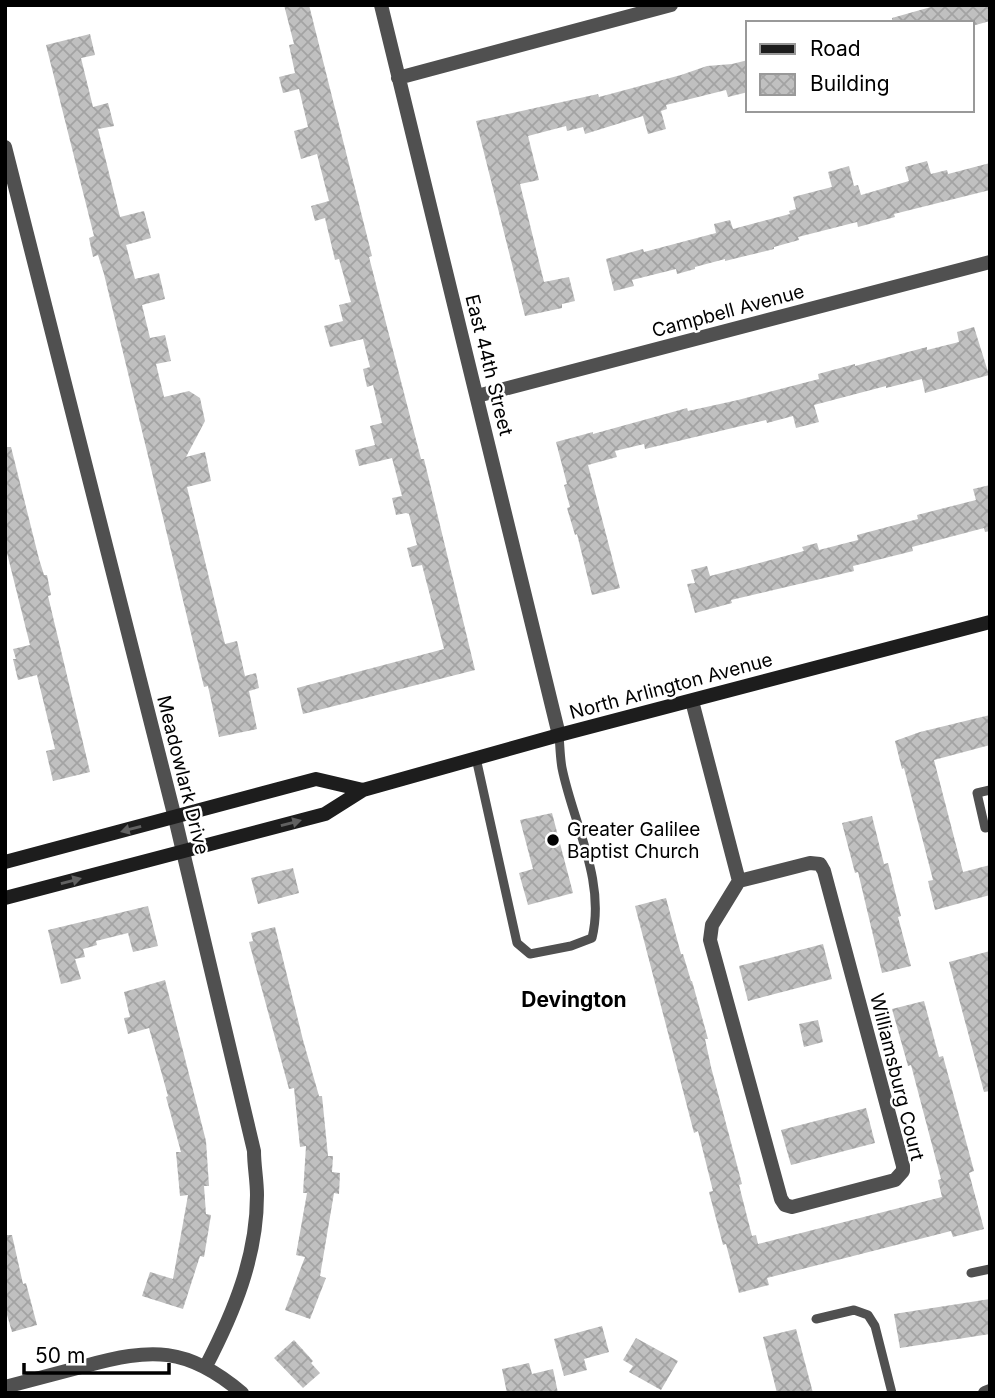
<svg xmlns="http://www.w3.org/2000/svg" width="995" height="1398" viewBox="0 0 995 1398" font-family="Inter,sans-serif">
  <defs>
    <pattern id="building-cross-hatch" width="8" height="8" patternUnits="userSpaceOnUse" patternTransform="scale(1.75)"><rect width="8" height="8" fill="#c0c0c0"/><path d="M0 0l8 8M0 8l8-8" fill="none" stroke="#a3a3a3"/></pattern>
  </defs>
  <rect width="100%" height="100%" fill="#fff"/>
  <path fill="url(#building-cross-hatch)" d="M 284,5 L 309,5 L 372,256 L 369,257 L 421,459 L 424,459 L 475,670 L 303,714 L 297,688 L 444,649 L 422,565 L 412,567 L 407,548 L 417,545 L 409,514 L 406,513 L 396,515 L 392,498 L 402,496 L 392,458 L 359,466 L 355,450 L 375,445 L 370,426 L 382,423 L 373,385 L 367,387 L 363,369 L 370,367 L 363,339 L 330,347 L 324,326 L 343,321 L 339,305 L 351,302 L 339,259 L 335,260 L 325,218 L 315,221 L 311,206 L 329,201 L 317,154 L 301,159 L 294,131 L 308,127 L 299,89 L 283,93 L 279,77 L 295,73 L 289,45 L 294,44 Z
    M 938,5 L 990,5 L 990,21 L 972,26 L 972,23 L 892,23 L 892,18 Z
    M 90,34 L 95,55 L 81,58 L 93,107 L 108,103 L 114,126 L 98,129 L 120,217 L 144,211 L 151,238 L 126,245 L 135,279 L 159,273 L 165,299 L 142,305 L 150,338 L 165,335 L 171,361 L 156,364 L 164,397 L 189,391 L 200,398 L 205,421 L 186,457 L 205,452 L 211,481 L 187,487 L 225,644 L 237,641 L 245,676 L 256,673 L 259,688 L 249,691 L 257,729 L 219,737 L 208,686 L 204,687 L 104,274 L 98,255 L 93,257 L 89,238 L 94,236 L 46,45 Z
    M 748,60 L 748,92 L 728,97 L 726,90 L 666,105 L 667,109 L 661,111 L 666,129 L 648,134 L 643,116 L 585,134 L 583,127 L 567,131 L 566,126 L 528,136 L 539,180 L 520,184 L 544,282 L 569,277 L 575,301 L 562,304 L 562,308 L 525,316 L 476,121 L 598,94 L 599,97 L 681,75 L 707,66 L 732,64 Z
    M 927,161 L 931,174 L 947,170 L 948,174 L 990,163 L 990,190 L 894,214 L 895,217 L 858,227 L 857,222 L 798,237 L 799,240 L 774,247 L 774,249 L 725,261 L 725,259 L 695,267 L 695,269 L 677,274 L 676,269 L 632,280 L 634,286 L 614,291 L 606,259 L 643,249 L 644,252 L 716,233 L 714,224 L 730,220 L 733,229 L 790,214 L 789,211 L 796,209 L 793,197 L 832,187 L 828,172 L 849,166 L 854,186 L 858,185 L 861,195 L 909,181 L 905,167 Z
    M 974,327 L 989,375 L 925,393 L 922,379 L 886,388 L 886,386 L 814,405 L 819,422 L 796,428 L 793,416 L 767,423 L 766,420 L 645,449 L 644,444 L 615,451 L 617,457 L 588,465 L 620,588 L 592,595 L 577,534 L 575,535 L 567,508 L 570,507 L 564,485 L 567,484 L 556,442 L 593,432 L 593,434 L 687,408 L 688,411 L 738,400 L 819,379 L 818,374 L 855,364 L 855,366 L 927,347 L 927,350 L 959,342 L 957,332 Z
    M 5,447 L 11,447 L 39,559 L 44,575 L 47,575 L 51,595 L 48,596 L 90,772 L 53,781 L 46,751 L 55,749 L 37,675 L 18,680 L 13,659 L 16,659 L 13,649 L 30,645 L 5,545 Z
    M 990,485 L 990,531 L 985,532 L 984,528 L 912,547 L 913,551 L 853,566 L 854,571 L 731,600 L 732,603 L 695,613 L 687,584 L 695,583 L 691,570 L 707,566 L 710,576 L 804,551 L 802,547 L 817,543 L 819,550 L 858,540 L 857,535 L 918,519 L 917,515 L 976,500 L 973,489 Z
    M 990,715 L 990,745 L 934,760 L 963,872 L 990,865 L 990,895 L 935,910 L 928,881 L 933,880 L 904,768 L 902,769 L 895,741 L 920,732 Z
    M 552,813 L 573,893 L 528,905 L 519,873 L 533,869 L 520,820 Z
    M 872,816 L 884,864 L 888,863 L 901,916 L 898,917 L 911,966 L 882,973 L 858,872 L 855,873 L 842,823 Z
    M 293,868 L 299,893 L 258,904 L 251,878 Z
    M 666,898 L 681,954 L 683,954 L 691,981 L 692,981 L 708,1039 L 705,1039 L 711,1067 L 742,1184 L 739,1185 L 752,1236 L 756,1235 L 758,1244 L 942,1197 L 938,1180 L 941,1179 L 911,1065 L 908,1066 L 892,1009 L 924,1001 L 939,1057 L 943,1056 L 974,1171 L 969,1173 L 984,1229 L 953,1237 L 951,1231 L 767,1278 L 769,1285 L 739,1293 L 726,1244 L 723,1245 L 709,1192 L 713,1191 L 698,1131 L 694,1133 L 635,906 Z
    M 148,906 L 158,946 L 133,952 L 128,933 L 96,941 L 97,945 L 83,949 L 85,957 L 75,959 L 81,979 L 61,984 L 48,930 Z
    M 275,927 L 303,1040 L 319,1096 L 322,1096 L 328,1156 L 333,1156 L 332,1172 L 340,1173 L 339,1194 L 334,1193 L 320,1276 L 326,1278 L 310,1319 L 285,1310 L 305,1257 L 296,1255 L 307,1193 L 303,1193 L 306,1146 L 300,1147 L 294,1088 L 289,1089 L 249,942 L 253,941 L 251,933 Z
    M 823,944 L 832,979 L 748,1001 L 739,966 Z
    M 990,951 L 990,1091 L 984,1092 L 949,962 Z
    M 165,980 L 206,1141 L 209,1186 L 204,1186 L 206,1214 L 211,1215 L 204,1257 L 200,1256 L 183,1309 L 142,1296 L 150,1272 L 173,1279 L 188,1195 L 180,1196 L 176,1152 L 181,1152 L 166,1097 L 168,1096 L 149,1028 L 128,1034 L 124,1018 L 130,1017 L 124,992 Z
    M 818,1020 L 823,1042 L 804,1047 L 799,1024 Z
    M 866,1108 L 875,1143 L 791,1165 L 781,1130 Z
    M 5,1235 L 12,1235 L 23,1284 L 26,1283 L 37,1325 L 12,1332 L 5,1308 Z
    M 990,1299 L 990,1334 L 900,1348 L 894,1314 Z
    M 602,1326 L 609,1352 L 584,1359 L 587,1370 L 564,1376 L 554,1339 Z
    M 796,1329 L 813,1393 L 777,1393 L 763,1337 Z
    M 636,1338 L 678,1361 L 661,1390 L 629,1372 L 633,1366 L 623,1360 Z
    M 294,1340 L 313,1361 L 311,1363 L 320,1373 L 303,1388 L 274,1358 Z
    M 529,1363 L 532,1374 L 553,1369 L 558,1393 L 507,1393 L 502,1369 Z"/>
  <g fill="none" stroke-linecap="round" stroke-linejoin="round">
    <path stroke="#505050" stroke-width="9" d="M 476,758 L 517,943 L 530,954 L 571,946 L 592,938 C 606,880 573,823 562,768 C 560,757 560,746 559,735
      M 990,790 L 977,793 L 985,828 L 990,827
      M 971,1273 L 990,1269
      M 816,1319 L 854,1310 L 868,1315 L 875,1326 L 892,1393"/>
    <path stroke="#505050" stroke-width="14" d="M 381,5 L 559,735
      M 398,78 L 671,5
      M 5,147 L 175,818 L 254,1151 C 254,1166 257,1180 257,1195 C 257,1257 234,1312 206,1366
      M 477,396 L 990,262
      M 692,701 L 739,881
      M 810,863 L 820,864 L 824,871 L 903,1166 L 903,1171 L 895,1180 L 792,1207 L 785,1205 L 781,1199 L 710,940 L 712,925 L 739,881 Z
      M 5,1387 C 32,1380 58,1373 85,1366 C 151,1348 187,1346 242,1393
      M 985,1393 L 990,1391"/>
    <path stroke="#1d1d1d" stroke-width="14" d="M 5,862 L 316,779 L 363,790
      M 5,898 L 325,814 L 363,790 L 559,735 L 990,622"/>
  </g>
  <defs><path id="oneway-solid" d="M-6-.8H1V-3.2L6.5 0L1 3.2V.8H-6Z" transform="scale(1.75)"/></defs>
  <g fill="#616161">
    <use href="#oneway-solid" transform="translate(291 823) rotate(-15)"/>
    <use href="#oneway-solid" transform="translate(131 829) rotate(165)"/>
    <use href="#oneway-solid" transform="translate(71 881) rotate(-15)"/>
  </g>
  <circle fill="#000" stroke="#fff" stroke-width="2.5" cx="553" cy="840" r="7"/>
  <g text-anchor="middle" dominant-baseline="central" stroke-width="5" stroke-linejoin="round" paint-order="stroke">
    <g font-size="19" fill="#000" stroke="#fff">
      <text transform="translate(728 311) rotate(-15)">Campbell Avenue</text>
      <text transform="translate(489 365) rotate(76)">East 44th Street</text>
      <text transform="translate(671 686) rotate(-15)">North Arlington Avenue</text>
      <text transform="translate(183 775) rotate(76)">Meadowlark Drive</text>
      <text transform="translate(897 1077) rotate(76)">Williamsburg Court</text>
    </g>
    <g font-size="19" fill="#000" stroke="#fff" text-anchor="start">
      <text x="567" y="829">Greater Galilee<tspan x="567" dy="22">Baptist Church</tspan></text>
    </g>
    <g font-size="21" font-weight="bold" fill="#000" stroke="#fff">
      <text x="574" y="999">Devington</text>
    </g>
  </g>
  <rect width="995" height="1398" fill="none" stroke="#000000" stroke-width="14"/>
  <rect x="746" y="21" width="228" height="91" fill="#ffffff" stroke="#999999" stroke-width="2"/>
  <rect x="760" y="44" width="35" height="10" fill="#1d1d1d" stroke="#999999" stroke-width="2"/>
  <text x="810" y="56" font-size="21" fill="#000000">Road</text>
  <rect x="760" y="74" width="35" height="21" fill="url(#building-cross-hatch)" stroke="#999999" stroke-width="2"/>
  <text x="810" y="91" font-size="21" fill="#000000">Building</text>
  <path d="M24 1363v10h145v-10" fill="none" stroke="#000000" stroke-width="3.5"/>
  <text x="35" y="1363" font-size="21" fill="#000000" stroke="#ffffff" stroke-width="5" paint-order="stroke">50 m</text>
</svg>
